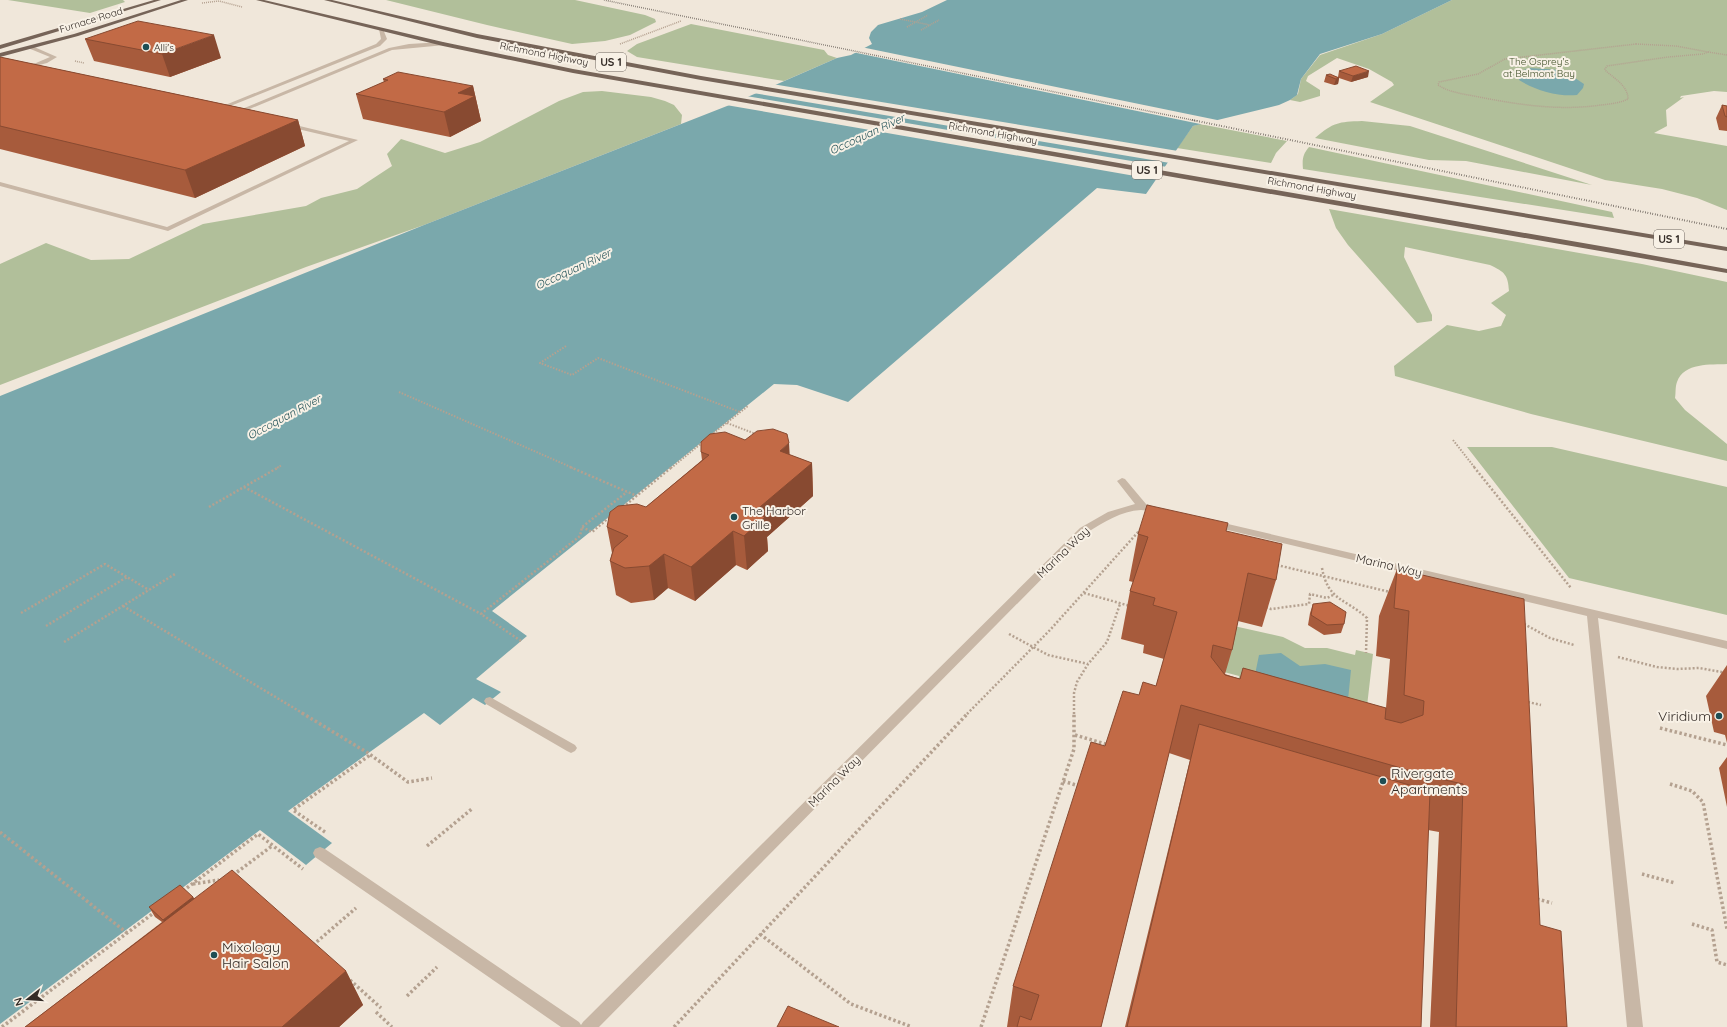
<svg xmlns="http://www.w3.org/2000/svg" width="1727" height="1027" viewBox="0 0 1727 1027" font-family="Quicksand,sans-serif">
  <rect width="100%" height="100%" fill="#f0e7da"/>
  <path fill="#b1bf9a" d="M 8,0 L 123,0 L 125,2 L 90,13 Z
    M 386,0 L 575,0 L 645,15 L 655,19 L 656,22 L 630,35 L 605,41 L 572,44 L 487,25 Z
    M 1452,0 L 1727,0 L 1727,92 L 1714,91 L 1681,96 L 1680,98 L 1684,97 L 1666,110 L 1667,126 L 1654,133 L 1727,146 L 1727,210 L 1697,198 L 1662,189 L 1605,180 L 1370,102 L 1394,85 L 1392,82 L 1369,69 L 1337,58 L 1308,76 L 1306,81 L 1320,90 L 1320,96 L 1300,102 L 1290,100 L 1298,94 L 1301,79 L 1320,55 L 1382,34 Z
    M 691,24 L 824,50 L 828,55 L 837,58 L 784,81 L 637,57 L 627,51 L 637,44 Z
    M 602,91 L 651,97 L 665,101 L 674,105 L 682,115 L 681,124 L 424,225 L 306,267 L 0,385 L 0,264 L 46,243 L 91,260 L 129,259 L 203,224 L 306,206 L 321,198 L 357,189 L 392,166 L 387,154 L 401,139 L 445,153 L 480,142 L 559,101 L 583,92 Z
    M 1362,121 L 1410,126 L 1592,185 L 1466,161 L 1429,160 L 1315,138 C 1334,122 1338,122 1362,121 Z
    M 1200,124 L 1287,141 L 1276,153 L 1271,163 L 1177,148 L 1193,126 Z
    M 1309,147 L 1612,212 L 1614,218 L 1303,169 C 1302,159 1303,154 1309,147 Z
    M 1329,209 L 1642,264 L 1727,282 L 1727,364 C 1711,365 1684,362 1677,382 C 1675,387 1676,393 1675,398 L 1685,410 L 1727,444 L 1727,461 L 1531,414 L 1395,376 L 1394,366 L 1447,325 L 1479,331 L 1501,326 L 1506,315 L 1491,303 L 1509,291 C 1508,275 1505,272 1490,265 L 1405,247 L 1404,257 L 1432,315 L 1432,321 L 1417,323 L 1348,245 L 1336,228 Z
    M 1467,447 L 1552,447 L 1727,487 L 1727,615 L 1569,578 Z
    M 1234,626 L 1283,637 L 1305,648 L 1327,648 L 1355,655 L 1356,650 L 1373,654 L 1363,741 L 1238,685 L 1239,676 L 1224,672 Z"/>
  <path fill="#7aa8ac" d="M 947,0 L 1452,0 L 1382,34 L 1320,54 L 1301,79 L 1297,95 L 1290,100 L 1279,105 L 1193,126 L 1146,194 L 1097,188 L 848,402 L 797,385 L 774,384 L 492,611 L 527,636 L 476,679 L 501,692 L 485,705 L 473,698 L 440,725 L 424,713 L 288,811 L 332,843 L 306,865 L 260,830 L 0,1024 L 0,396 L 424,225 L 727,106 L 837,58 L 851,55 L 872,44 L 869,38 L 871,32 L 878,25 L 922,12 Z
    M 1529,68 L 1560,70 L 1569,74 L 1584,84 L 1583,88 L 1577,95 C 1558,97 1535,90 1519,80 L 1521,71 Z
    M 1281,653 L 1300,666 L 1325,664 L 1351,670 L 1346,720 L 1251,694 L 1259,655 Z"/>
  <path fill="#f0e7da" d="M 861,47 L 1222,121 L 1205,125 L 852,52 Z
    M 772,84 L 1178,151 L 1170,163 L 753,93 Z
    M 746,96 L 1167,167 L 1158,180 L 726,105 Z"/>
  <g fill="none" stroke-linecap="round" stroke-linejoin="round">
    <path stroke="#b4a190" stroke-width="1.5" stroke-dasharray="1 1" stroke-linecap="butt" d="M 202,3 L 219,1 L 242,7
      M 900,19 L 930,25
      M 907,27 L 928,15
      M 921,30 L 939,20
      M 620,44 L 681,21
      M 1636,44 L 1676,46 L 1708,52 L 1703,54 L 1668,57 L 1607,66 L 1605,69 L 1606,71 C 1615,79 1628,86 1628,99 C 1620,103 1610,104 1601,105 C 1560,111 1520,105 1479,97 C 1465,94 1450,93 1438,85 L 1439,82 L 1478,74 L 1505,59 Z
      M 1708,52 L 1727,55
      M 1708,52 L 1710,51
      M 75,61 L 84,63"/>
    <path stroke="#b4a190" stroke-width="2" stroke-dasharray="1.5 1.5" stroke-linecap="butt" d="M 566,346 L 540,363 L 572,375 L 598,358 L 740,412
      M 399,392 L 573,468
      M 727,423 L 756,434
      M 711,435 L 748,406
      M 1453,440 L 1475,468
      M 277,468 L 282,465
      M 671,468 L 703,442"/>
    <path stroke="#b4a190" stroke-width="2.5" stroke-dasharray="2 2" stroke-linecap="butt" d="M 570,467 L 637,496
      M 1474,467 L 1571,588
      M 244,487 L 481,614
      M 209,507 L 279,467
      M 623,507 L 672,467
      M 582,527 L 592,532 L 611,516
      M 1277,565 L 1390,592
      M 1322,568 C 1328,601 1345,598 1367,618 L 1366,653
      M 1084,593 L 1130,606
      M 123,606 L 304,714
      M 1266,607 L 1271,609 L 1309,604 L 1310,594 L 1327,598 L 1333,595
      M 21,613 L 105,564 L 149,590
      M 1524,624 L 1550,638 L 1574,645
      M 46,626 L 127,577
      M 1009,634 L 1048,655 L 1088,664
      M 521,641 L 481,614 L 580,536 L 582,527 L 627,492
      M 64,642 L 175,574
      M 1618,657 L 1657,667 L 1677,669 L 1699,668 L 1727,673
      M 1528,702 L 1541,705
      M 967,714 L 1050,630 L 1140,530
      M 1074,714 L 1074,693 L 1077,682 L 1088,664 L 1107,642 L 1120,604"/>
    <path stroke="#b4a190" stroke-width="3.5" stroke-dasharray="2.5 2.5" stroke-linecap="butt" d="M 302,713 L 368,753 L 408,782 L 432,778
      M 1660,728 L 1727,745
      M 1075,735 L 1109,745
      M 1063,781 L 1079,786
      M 1670,784 L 1692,791 L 1703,802 L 1727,929
      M 0,832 L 127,933
      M 325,832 L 293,810 L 370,755
      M 427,846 L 473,808
      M 1642,874 L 1675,883
      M 233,875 L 272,846
      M 193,884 L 219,880
      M 183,891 L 258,834 L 303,869
      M 1537,899 L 1552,903
      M 1692,924 L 1712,930 L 1717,962 L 1727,965
      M 760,934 L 851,1004 L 912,1027
      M 313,945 L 356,908
      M 350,980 L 381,1008
      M 407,996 L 437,967
      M 376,1012 L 392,1027
      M 2,1027 L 155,912
      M 674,1027 L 968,713
      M 981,1027 L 1074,749 L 1074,713"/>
    <path fill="#c8b7a6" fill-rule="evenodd" d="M 381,28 L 383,29 L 387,39 L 380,46 L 218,111 L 213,110 L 376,44 L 381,39 L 379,29 Z
      M 443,42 L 446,44 L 445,45 L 392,50 L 235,115 L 230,114 L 389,48 L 409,44 Z
      M 28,46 L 32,46 L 57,57 L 47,63 L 0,75 L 0,71 L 36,63 L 50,57 L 28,48 Z
      M 287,123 L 358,140 L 168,231 L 0,186 L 0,182 L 167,227 L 349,141 L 285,126 L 285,124 Z
      M 1122,478 L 1125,479 L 1146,504 L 1163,509 L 1164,511 L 1163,513 C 1155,515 1148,510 1141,510 C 1121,511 1104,522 1088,532 L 599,1027 L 561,1027 L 315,857 L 313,853 L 315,849 L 320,847 L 325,849 L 579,1022 L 581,1025 L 583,1022 L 1080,528 L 1108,512 L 1135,504 L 1117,481 Z
      M 1215,521 L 1727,641 L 1727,649 L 1598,618 L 1643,1027 L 1627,1027 L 1587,616 L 1211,526 L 1210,524 L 1211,522 Z
      M 490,697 L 575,745 L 577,748 L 575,751 L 571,753 L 567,751 L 486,704 L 484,701 L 486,698 Z"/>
    <path fill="#766458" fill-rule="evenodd" d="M 154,0 L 161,0 L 0,49 L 0,45 Z
      M 181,0 L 188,0 L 78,36 L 0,57 L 0,53 L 74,34 Z
      M 256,0 L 264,0 L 443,42 L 573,69 L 1612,248 L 1727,269 L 1727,273 L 573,73 L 443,46 Z
      M 324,0 L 332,0 L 477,34 L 701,76 L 1727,247 L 1727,251 L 701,80 L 477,38 Z"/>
    <path stroke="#342c27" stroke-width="1.5" stroke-dasharray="0.5 1.5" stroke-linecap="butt" d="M 604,0 L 1197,121"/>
    <path stroke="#342c27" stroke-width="2" stroke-dasharray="0.5 2" stroke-linecap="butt" d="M 1192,120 L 1727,229"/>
  </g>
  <path fill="#a75b3c" d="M 85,39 L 221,58 L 170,77 L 94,61 Z
    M 0,57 L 298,120 L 305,146 L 195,198 L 0,149 Z
    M 1339,71 L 1368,77 L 1351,82 L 1339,78 L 1338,84 L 1334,85 L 1324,82 L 1326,75 L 1338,77 Z
    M 383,79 L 473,86 L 481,121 L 450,137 L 363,119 L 356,94 L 384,82 Z
    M 1722,105 L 1727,106 L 1727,131 L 1719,130 L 1716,118 Z
    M 745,440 L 790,455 L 812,463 L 813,496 L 767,537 L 768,551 L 747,570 L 736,565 L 695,601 L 668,588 L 654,600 L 631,603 L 616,595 L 610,561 L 612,553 L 607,527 L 646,507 L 702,460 L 701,452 Z
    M 1226,531 L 1276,580 L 1262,627 L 1238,621 L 1232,650 L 1225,674 L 1240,679 L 1243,668 L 1386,708 L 1390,659 L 1376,656 L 1379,616 L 1397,569 L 1540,925 L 1567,1027 L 1430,1027 L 1439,832 L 1428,830 L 1421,1027 L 1125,1027 L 1190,760 L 1169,753 L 1101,1027 L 1007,1027 L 1013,986 L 1105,746 L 1139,695 L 1156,686 L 1164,659 L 1143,653 L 1144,645 L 1121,639 L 1130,591 L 1133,582 L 1129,581 L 1138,534 Z
    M 1313,604 L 1344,624 L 1341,633 L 1324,635 L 1308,625 L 1310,613 Z
    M 1727,665 L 1727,743 L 1725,735 L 1714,732 L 1706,696 Z
    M 1727,757 L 1727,807 L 1719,768 Z
    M 193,897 L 194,898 L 346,971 L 363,1005 L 339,1027 L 25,1027 L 162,922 L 155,917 L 149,907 Z"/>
  <path fill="#884a31" d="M 214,35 L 221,58 L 170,77 L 162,54 Z
    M 1369,71 L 1368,77 L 1351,82 L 1353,76 Z
    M 1339,78 L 1338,84 L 1334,85 L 1336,79 Z
    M 473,86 L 481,121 L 450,137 L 444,112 L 458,93 Z
    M 298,120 L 305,146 L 195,198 L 185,170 Z
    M 789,443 L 791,476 L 780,451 Z
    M 812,463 L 813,496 L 767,537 L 768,551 L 747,570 L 744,536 L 754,512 Z
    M 733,531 L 736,565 L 695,601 L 691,567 Z
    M 664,554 L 668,588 L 654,600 L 649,566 Z
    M 193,897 L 199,906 L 170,929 L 163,920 Z
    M 346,971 L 363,1005 L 339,1027 L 282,1027 Z"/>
  <path fill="#c26a46" stroke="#884a31" d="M 138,21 L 214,35 L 162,54 L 85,39 Z
    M 0,57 L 298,120 L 185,170 L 0,126 Z
    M 1356,66 L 1369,71 L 1353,76 L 1339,71 Z
    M 398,72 L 473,86 L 458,93 L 475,96 L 444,112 L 356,94 L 388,80 L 383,79 Z
    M 1330,74 L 1339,78 L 1336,79 L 1326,75 Z
    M 1722,105 L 1727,106 L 1727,117 L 1725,116 Z
    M 773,429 L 787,434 L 789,443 L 780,451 L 812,463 L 754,512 L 765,517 L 744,536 L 733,531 L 691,567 L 664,554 L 649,566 L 625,568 L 610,561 L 614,548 L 628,536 L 607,527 L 610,512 L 618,506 L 637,504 L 646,507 L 709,455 L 701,452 L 701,442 L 710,434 L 725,432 L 745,440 L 757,431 Z
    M 1147,505 L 1228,523 L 1226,531 L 1282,544 L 1276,580 L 1248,573 L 1232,650 L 1213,645 L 1211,657 L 1225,675 L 1240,679 L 1243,668 L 1386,708 L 1385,719 L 1401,723 L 1423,715 L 1424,701 L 1404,695 L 1409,611 L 1394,608 L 1397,569 L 1524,599 L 1540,925 L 1561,931 L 1567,1027 L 1456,1027 L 1463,784 L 1436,778 L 1181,705 L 1101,1027 L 1017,1027 L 1020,1016 L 1031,1020 L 1039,995 L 1013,986 L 1091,742 L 1105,746 L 1123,691 L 1139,695 L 1143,682 L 1156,686 L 1177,612 L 1153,605 L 1155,598 L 1130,591 L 1148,537 L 1138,534 Z
    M 1330,602 L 1346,612 L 1344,624 L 1327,625 L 1311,615 L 1313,604 Z
    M 1199,724 L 1430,791 L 1421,1027 L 1127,1027 Z
    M 232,870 L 346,971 L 282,1027 L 25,1027 Z
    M 180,885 L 193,897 L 163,920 L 149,907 Z
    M 788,1006 L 839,1027 L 777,1027 Z"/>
  <g fill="#1e4e54" stroke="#f8f1e6" stroke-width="1.5">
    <circle cx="146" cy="47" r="4"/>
    <circle cx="734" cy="517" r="4"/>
    <circle cx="1719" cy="716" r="4"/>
    <circle cx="1383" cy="781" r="4"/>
    <circle cx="214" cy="955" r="4"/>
  </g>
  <g text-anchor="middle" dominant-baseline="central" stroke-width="4" stroke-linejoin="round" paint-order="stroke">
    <g font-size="10" fill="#342c27" stroke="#f8f1e6">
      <text transform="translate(91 20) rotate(-17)">Furnace Road</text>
      <text transform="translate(544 54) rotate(11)">Richmond Highway</text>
      <text transform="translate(993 133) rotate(10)">Richmond Highway</text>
      <text transform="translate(1312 188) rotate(10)">Richmond Highway</text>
    </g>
    <g font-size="10" fill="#342c27" stroke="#f8f1e6" text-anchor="start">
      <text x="154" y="47">Alli's</text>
    </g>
    <g font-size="10" fill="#42522b" stroke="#f8f1e6">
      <text x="1539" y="61">The Osprey's<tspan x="1539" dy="12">at Belmont Bay</tspan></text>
    </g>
    <g fill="#f8f1e6" stroke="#6f6760" stroke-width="1">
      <rect x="596" y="53" width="30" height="18" rx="3"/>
      <rect x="1132" y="161" width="30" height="18" rx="3"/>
      <rect x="1654" y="230" width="30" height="18" rx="3"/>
    </g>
    <g font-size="11" font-weight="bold" fill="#342c27">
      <text x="611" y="62">US 1</text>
      <text x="1147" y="170">US 1</text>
      <text x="1669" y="239">US 1</text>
    </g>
    <g font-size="11" font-style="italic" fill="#1e4e54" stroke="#f8f1e6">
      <text transform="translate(867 134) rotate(-25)">Occoquan River</text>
      <text transform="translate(573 269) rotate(-25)">Occoquan River</text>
      <text transform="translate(284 417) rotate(-28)">Occoquan River</text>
    </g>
    <g font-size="12" fill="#342c27" stroke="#f8f1e6" text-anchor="start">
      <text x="742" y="510">The Harbor<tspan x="742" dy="14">Grille</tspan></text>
    </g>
    <g font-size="12" fill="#342c27" stroke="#f8f1e6">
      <text transform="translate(1063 552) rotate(-44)">Marina Way</text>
      <text transform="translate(1389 565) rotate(13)">Marina Way</text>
      <text transform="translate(834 781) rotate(-45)">Marina Way</text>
    </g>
    <g font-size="14" fill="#342c27" stroke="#f8f1e6" text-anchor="start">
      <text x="1711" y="716" text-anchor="end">Viridium</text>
      <text x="1391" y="773">Rivergate<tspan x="1391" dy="16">Apartments</tspan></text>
      <text x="222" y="947">Mixology<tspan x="222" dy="16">Hair Salon</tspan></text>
    </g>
  </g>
  <g transform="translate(28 999) rotate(253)" stroke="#f8f1e6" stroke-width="3" paint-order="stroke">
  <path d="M0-3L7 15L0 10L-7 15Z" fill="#342c27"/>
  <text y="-6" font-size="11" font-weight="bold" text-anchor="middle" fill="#342c27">N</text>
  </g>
</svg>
